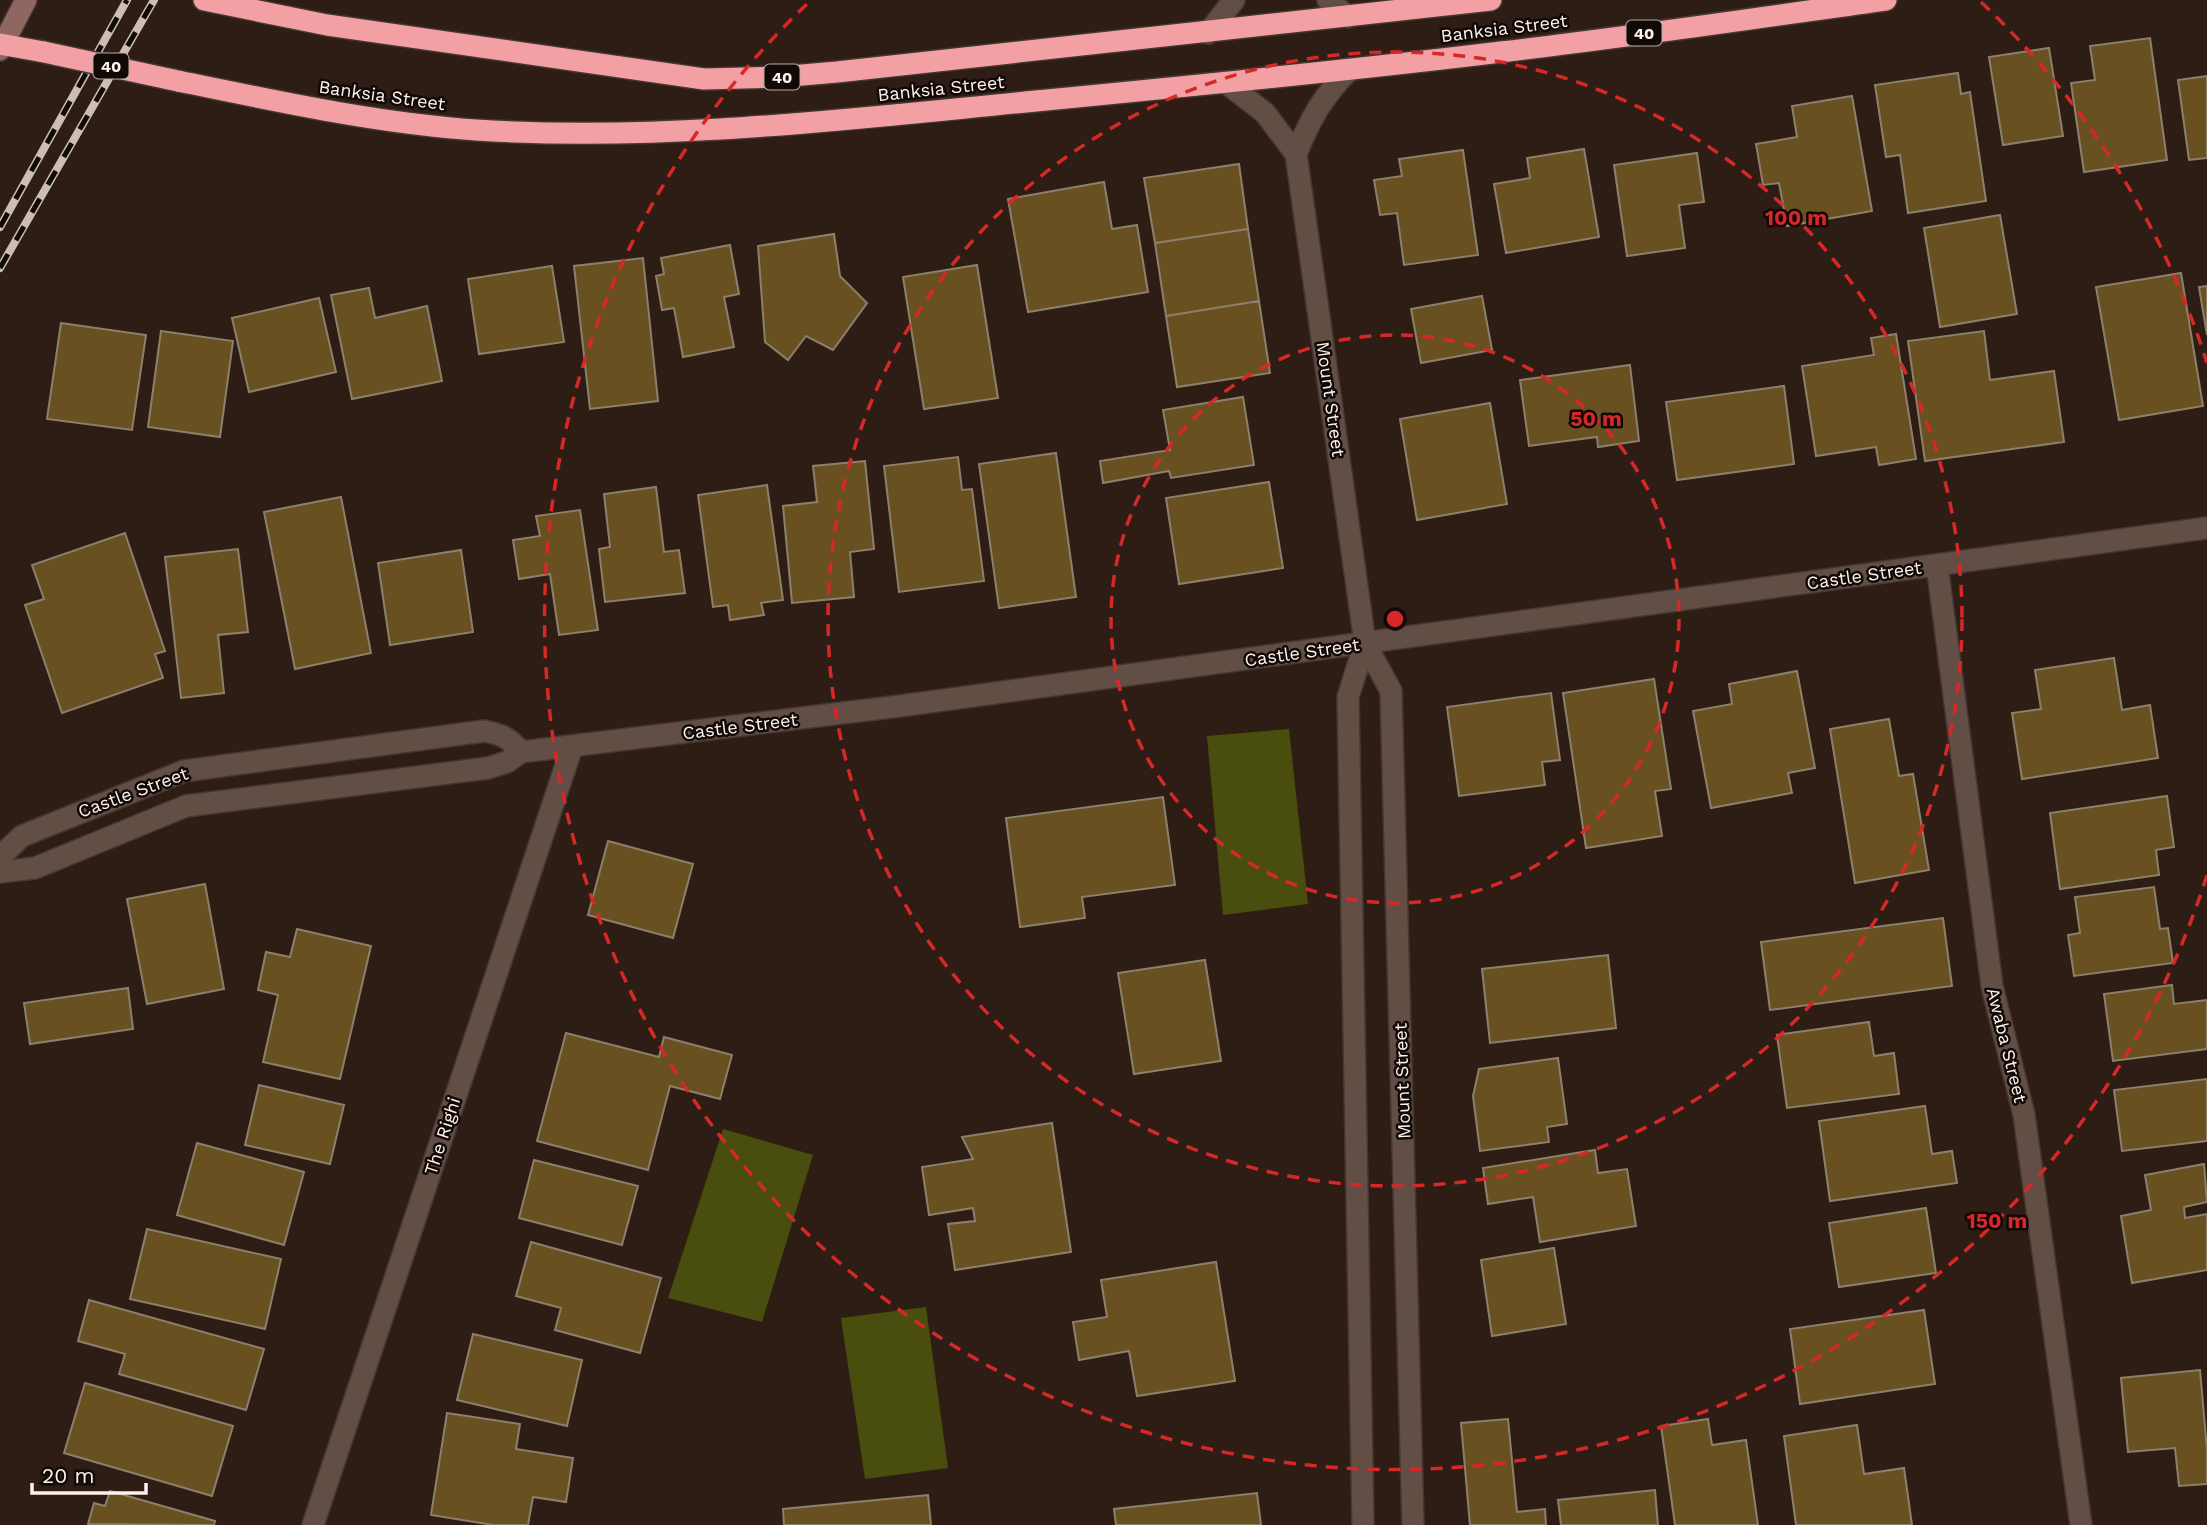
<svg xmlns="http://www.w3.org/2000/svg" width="2207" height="1525" viewBox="0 0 2207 1525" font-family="'Work Sans',sans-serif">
  <rect width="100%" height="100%" fill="#2e1d14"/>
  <path fill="#494d0e" d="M 1289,729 L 1308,904 L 1223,915 L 1207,736 Z
    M 723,1129 L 813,1155 L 762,1322 L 668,1298 Z
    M 926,1307 L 948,1468 L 865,1479 L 841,1318 Z"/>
  <path fill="#695021" stroke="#8b806c" stroke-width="2" d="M 2150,38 L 2167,160 L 2084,172 L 2071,83 L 2095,80 L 2090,46 Z
    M 2049,48 L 2063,136 L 2003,145 L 1989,57 Z
    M 1958,73 L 1961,94 L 1970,92 L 1986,201 L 1908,213 L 1900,155 L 1886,157 L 1875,85 Z
    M 2207,76 L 2207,158 L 2189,160 L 2178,80 Z
    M 1852,96 L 1872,211 L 1787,226 L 1779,183 L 1763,185 L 1756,144 L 1797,137 L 1792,106 Z
    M 1584,149 L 1599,237 L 1506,253 L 1494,184 L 1530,178 L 1527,158 Z
    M 1463,150 L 1478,255 L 1404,265 L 1397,213 L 1380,215 L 1374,180 L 1402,176 L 1399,159 Z
    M 1697,153 L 1704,202 L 1679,205 L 1685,248 L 1627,256 L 1614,165 Z
    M 1239,164 L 1248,229 L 1155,243 L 1144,178 Z
    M 1104,182 L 1112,229 L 1137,225 L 1148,292 L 1028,312 L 1008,199 Z
    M 2000,215 L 2017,314 L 1940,327 L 1924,228 Z
    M 1248,229 L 1259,301 L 1166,316 L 1155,243 Z
    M 834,234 L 840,276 L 867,303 L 833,350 L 806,336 L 788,360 L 765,342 L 758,246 Z
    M 730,245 L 739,294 L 724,297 L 734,347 L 683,357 L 674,308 L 662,310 L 656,276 L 664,274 L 661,258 Z
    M 643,258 L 658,401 L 590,409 L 574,266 Z
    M 977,265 L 998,398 L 924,409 L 903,277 Z
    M 552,266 L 564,342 L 479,354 L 468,279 Z
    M 2181,273 L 2203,406 L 2119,420 L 2096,287 Z
    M 2207,286 L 2207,335 L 2199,287 Z
    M 369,288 L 375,318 L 427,306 L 442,381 L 352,399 L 331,295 Z
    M 1482,296 L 1492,350 L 1421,363 L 1411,309 Z
    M 319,298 L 336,372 L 249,392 L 232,318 Z
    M 1259,301 L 1270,373 L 1177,387 L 1166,316 Z
    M 61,323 L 146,335 L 132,430 L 47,419 Z
    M 161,331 L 233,341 L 220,437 L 148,427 Z
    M 1984,331 L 1990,380 L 2054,371 L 2064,442 L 1925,461 L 1908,341 Z
    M 1896,334 L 1916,459 L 1879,465 L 1876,447 L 1816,456 L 1802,366 L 1874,355 L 1871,338 Z
    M 1630,365 L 1639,441 L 1598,447 L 1597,437 L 1529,446 L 1520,380 Z
    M 1784,386 L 1794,464 L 1677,480 L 1666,402 Z
    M 1243,397 L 1254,465 L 1171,478 L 1169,471 L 1103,483 L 1100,461 L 1170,450 L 1163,410 Z
    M 1490,403 L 1507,504 L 1417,520 L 1400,419 Z
    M 1056,453 L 1076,597 L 999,608 L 979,464 Z
    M 958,457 L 962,490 L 972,489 L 984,581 L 899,592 L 884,466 Z
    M 865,461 L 874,549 L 850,552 L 854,597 L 792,603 L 783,506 L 817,502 L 813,466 Z
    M 1269,482 L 1283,568 L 1179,584 L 1166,498 Z
    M 767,485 L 783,600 L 761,603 L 764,615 L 730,620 L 728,605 L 713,607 L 698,495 Z
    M 656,487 L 664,552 L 679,550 L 685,593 L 605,602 L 599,549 L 610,547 L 604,494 Z
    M 341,497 L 371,653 L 295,669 L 264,512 Z
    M 580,510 L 598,630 L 559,635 L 550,574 L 519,579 L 513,540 L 540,536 L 536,516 Z
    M 125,533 L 165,651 L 155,654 L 163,678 L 62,713 L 25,605 L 44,599 L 32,565 Z
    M 238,549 L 248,632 L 218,635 L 224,693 L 181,698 L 165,557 Z
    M 461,550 L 473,632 L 390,645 L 378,563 Z
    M 2114,658 L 2122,710 L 2150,705 L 2158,758 L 2022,779 L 2012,713 L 2041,709 L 2035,670 Z
    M 1797,671 L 1815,768 L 1788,773 L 1792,793 L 1711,808 L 1693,711 L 1732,704 L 1729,684 Z
    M 1654,679 L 1671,789 L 1655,791 L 1662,836 L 1586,848 L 1563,693 Z
    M 1551,693 L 1560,760 L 1542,762 L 1545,785 L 1459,796 L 1447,707 Z
    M 1889,719 L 1899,776 L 1913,774 L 1929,870 L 1855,883 L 1830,729 Z
    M 2167,796 L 2174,847 L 2156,850 L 2159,875 L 2060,889 L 2050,813 Z
    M 1163,797 L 1175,885 L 1082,897 L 1085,918 L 1020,927 L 1006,818 Z
    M 608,841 L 693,864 L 673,938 L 588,915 Z
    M 205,884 L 224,989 L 147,1004 L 127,899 Z
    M 2154,887 L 2160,929 L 2168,928 L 2173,963 L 2074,976 L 2068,935 L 2080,933 L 2075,897 Z
    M 1943,918 L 1952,986 L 1770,1010 L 1761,942 Z
    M 297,929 L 371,946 L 340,1079 L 263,1062 L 278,995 L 258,990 L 266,952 L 290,957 Z
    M 1608,955 L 1616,1028 L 1490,1043 L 1482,969 Z
    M 1205,960 L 1221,1061 L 1134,1074 L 1118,973 Z
    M 2172,985 L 2174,1004 L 2207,1000 L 2207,1049 L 2113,1061 L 2104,994 Z
    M 128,988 L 133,1029 L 30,1044 L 24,1003 Z
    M 1869,1022 L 1874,1056 L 1894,1053 L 1899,1094 L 1787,1108 L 1777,1035 Z
    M 566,1033 L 659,1057 L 664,1037 L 732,1055 L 720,1099 L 670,1086 L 648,1170 L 537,1141 Z
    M 1558,1058 L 1567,1124 L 1547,1127 L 1549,1142 L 1480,1151 L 1473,1096 L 1479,1069 Z
    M 2207,1079 L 2207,1141 L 2122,1151 L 2114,1090 Z
    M 259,1085 L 344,1105 L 330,1164 L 245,1145 Z
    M 1925,1106 L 1932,1154 L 1952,1151 L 1957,1183 L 1830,1201 L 1819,1121 Z
    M 1052,1123 L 1071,1252 L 955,1270 L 948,1224 L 975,1221 L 973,1208 L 929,1215 L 922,1167 L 973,1159 L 962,1137 Z
    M 197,1143 L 304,1172 L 284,1245 L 177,1215 Z
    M 1595,1150 L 1598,1173 L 1627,1169 L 1636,1226 L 1540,1242 L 1533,1197 L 1488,1204 L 1483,1168 Z
    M 534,1160 L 638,1186 L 622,1245 L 519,1218 Z
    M 2204,1164 L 2207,1202 L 2184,1207 L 2185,1218 L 2207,1214 L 2207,1270 L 2132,1283 L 2121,1216 L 2151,1210 L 2145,1175 Z
    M 1926,1208 L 1936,1273 L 1839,1287 L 1829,1223 Z
    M 147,1229 L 281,1259 L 265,1329 L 130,1299 Z
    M 531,1242 L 661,1278 L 640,1353 L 555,1330 L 561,1308 L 516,1296 Z
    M 1554,1248 L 1566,1324 L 1492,1336 L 1481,1260 Z
    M 1216,1262 L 1235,1381 L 1137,1396 L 1129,1351 L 1079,1360 L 1073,1322 L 1107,1317 L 1101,1280 Z
    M 89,1300 L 264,1349 L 246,1410 L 119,1374 L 125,1354 L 78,1341 Z
    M 1924,1310 L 1935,1384 L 1800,1404 L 1790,1329 Z
    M 473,1334 L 582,1360 L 567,1426 L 457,1400 Z
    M 2200,1370 L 2207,1450 L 2207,1484 L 2179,1486 L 2175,1448 L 2128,1452 L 2121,1378 Z
    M 85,1383 L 233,1426 L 212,1496 L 64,1453 Z
    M 447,1413 L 520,1424 L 516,1449 L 573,1458 L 566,1502 L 533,1497 L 528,1525 L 493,1525 L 431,1515 Z
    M 1508,1419 L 1517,1512 L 1545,1509 L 1546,1525 L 1470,1525 L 1461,1423 Z
    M 1708,1419 L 1712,1445 L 1746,1440 L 1758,1525 L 1675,1525 L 1661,1426 Z
    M 1857,1425 L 1864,1474 L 1904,1468 L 1912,1525 L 1796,1525 L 1784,1436 Z
    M 1655,1490 L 1658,1525 L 1561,1525 L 1558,1500 Z
    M 110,1491 L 215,1521 L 214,1525 L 88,1524 L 94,1503 L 105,1506 Z
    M 1257,1493 L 1261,1525 L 1116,1525 L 1114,1509 Z
    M 928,1495 L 931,1525 L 784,1525 L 783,1509 Z"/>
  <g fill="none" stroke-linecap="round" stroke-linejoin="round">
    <defs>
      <path id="street" d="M 1328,0 L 1348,17
        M 1208,33 L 1234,0
        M 1225,82 L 1265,113 L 1296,154 L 1365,643 L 1391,691 L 1413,1525
        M 1296,154 C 1310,119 1323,96 1350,69
        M 1937,565 L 1992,986 L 2024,1115 L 2081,1525
        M 0,857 L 22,836 L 184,771 L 484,731 C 501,734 510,738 521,752
        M 0,872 L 35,868 L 186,806 L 488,768 L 507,762 L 521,752 L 900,706 L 2207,528
        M 313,1525 L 572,747
        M 1363,1525 L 1348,697 L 1365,643"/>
      <path id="secondary" d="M 0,50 L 26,0"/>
      <path id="highway" d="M 204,0 L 327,25 L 704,79 L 779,77 L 837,72 L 1491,0
        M 0,44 L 44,52
        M 178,81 C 277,101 375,123 476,130 C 665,142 849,119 1036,101 C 1191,86 1346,71 1501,52 C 1629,37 1758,18 1886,0"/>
    </defs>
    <use href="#street" stroke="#443631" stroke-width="24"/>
    <use href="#secondary" stroke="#443631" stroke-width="24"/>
    <use href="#highway" stroke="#443631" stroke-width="24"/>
    <use href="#street" stroke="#624e44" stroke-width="21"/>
    <use href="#secondary" stroke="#8e6761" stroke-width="21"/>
    <use href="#highway" stroke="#f3a0a5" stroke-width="21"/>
    <defs>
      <path id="rail" d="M 0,227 L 127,0
        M 0,268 L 154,0"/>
    </defs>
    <use href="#rail" stroke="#ccbeb7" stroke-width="8"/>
    <use href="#rail" stroke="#100906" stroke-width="5" stroke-dasharray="16" stroke-linecap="butt"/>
    <defs>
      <path id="highway-bridge" d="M 44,52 L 178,81"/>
    </defs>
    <use href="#highway-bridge" stroke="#443631" stroke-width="24" stroke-linecap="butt"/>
    <use href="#highway-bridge" stroke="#f3a0a5" stroke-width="21"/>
  </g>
  <g fill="none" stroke="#d62828" stroke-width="3.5" stroke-dasharray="12 9">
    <circle cx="1395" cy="619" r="284"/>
    <circle cx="1395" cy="619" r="567"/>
    <path d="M2207 875A851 851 0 1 1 809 2M1981 2A851 851 0 0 1 2207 363"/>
  </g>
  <g text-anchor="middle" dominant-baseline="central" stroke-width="5" stroke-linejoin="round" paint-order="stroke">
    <g fill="#100906" stroke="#b7aca7" stroke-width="2">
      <rect x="1626.5" y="20.5" width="35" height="25" rx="5"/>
      <rect x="93.5" y="53.5" width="35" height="25" rx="5"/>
      <rect x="764.5" y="64.5" width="35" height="25" rx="5"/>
    </g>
    <g font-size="16" font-weight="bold" fill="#fff2ec">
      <text x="1644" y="33">40</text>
      <text x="111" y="66">40</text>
      <text x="782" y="77">40</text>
    </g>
    <g font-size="18" fill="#fff2ec" stroke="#100906">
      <text transform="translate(1504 28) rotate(-7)">Banksia Street</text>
      <text transform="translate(941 88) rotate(-6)">Banksia Street</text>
      <text transform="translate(382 95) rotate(8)">Banksia Street</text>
      <text transform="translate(1331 399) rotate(82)">Mount Street</text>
      <text transform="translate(1864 575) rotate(-8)">Castle Street</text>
      <text transform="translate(1302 652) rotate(-8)">Castle Street</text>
      <text transform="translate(740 726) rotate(-7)">Castle Street</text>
      <text transform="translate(133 792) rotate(-20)">Castle Street</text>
      <text transform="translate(2007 1045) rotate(76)">Awaba Street</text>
      <text transform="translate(1402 1081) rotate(-92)">Mount Street</text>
      <text transform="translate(442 1136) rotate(-72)">The Righi</text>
    </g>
  </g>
  <circle cx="1395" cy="619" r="10" fill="#d62828" stroke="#100906" stroke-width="3.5"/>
  <g font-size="21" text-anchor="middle" font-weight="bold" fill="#d62828" stroke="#100906" stroke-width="5" stroke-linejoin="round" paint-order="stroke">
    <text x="1796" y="225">100 m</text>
    <text x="1596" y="426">50 m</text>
    <text x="1997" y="1228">150 m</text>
  </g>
  <path d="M32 1483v10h114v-10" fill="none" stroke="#fff2ec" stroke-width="3.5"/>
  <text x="42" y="1483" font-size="21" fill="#fff2ec" stroke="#100906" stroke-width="5" paint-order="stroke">20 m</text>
</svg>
